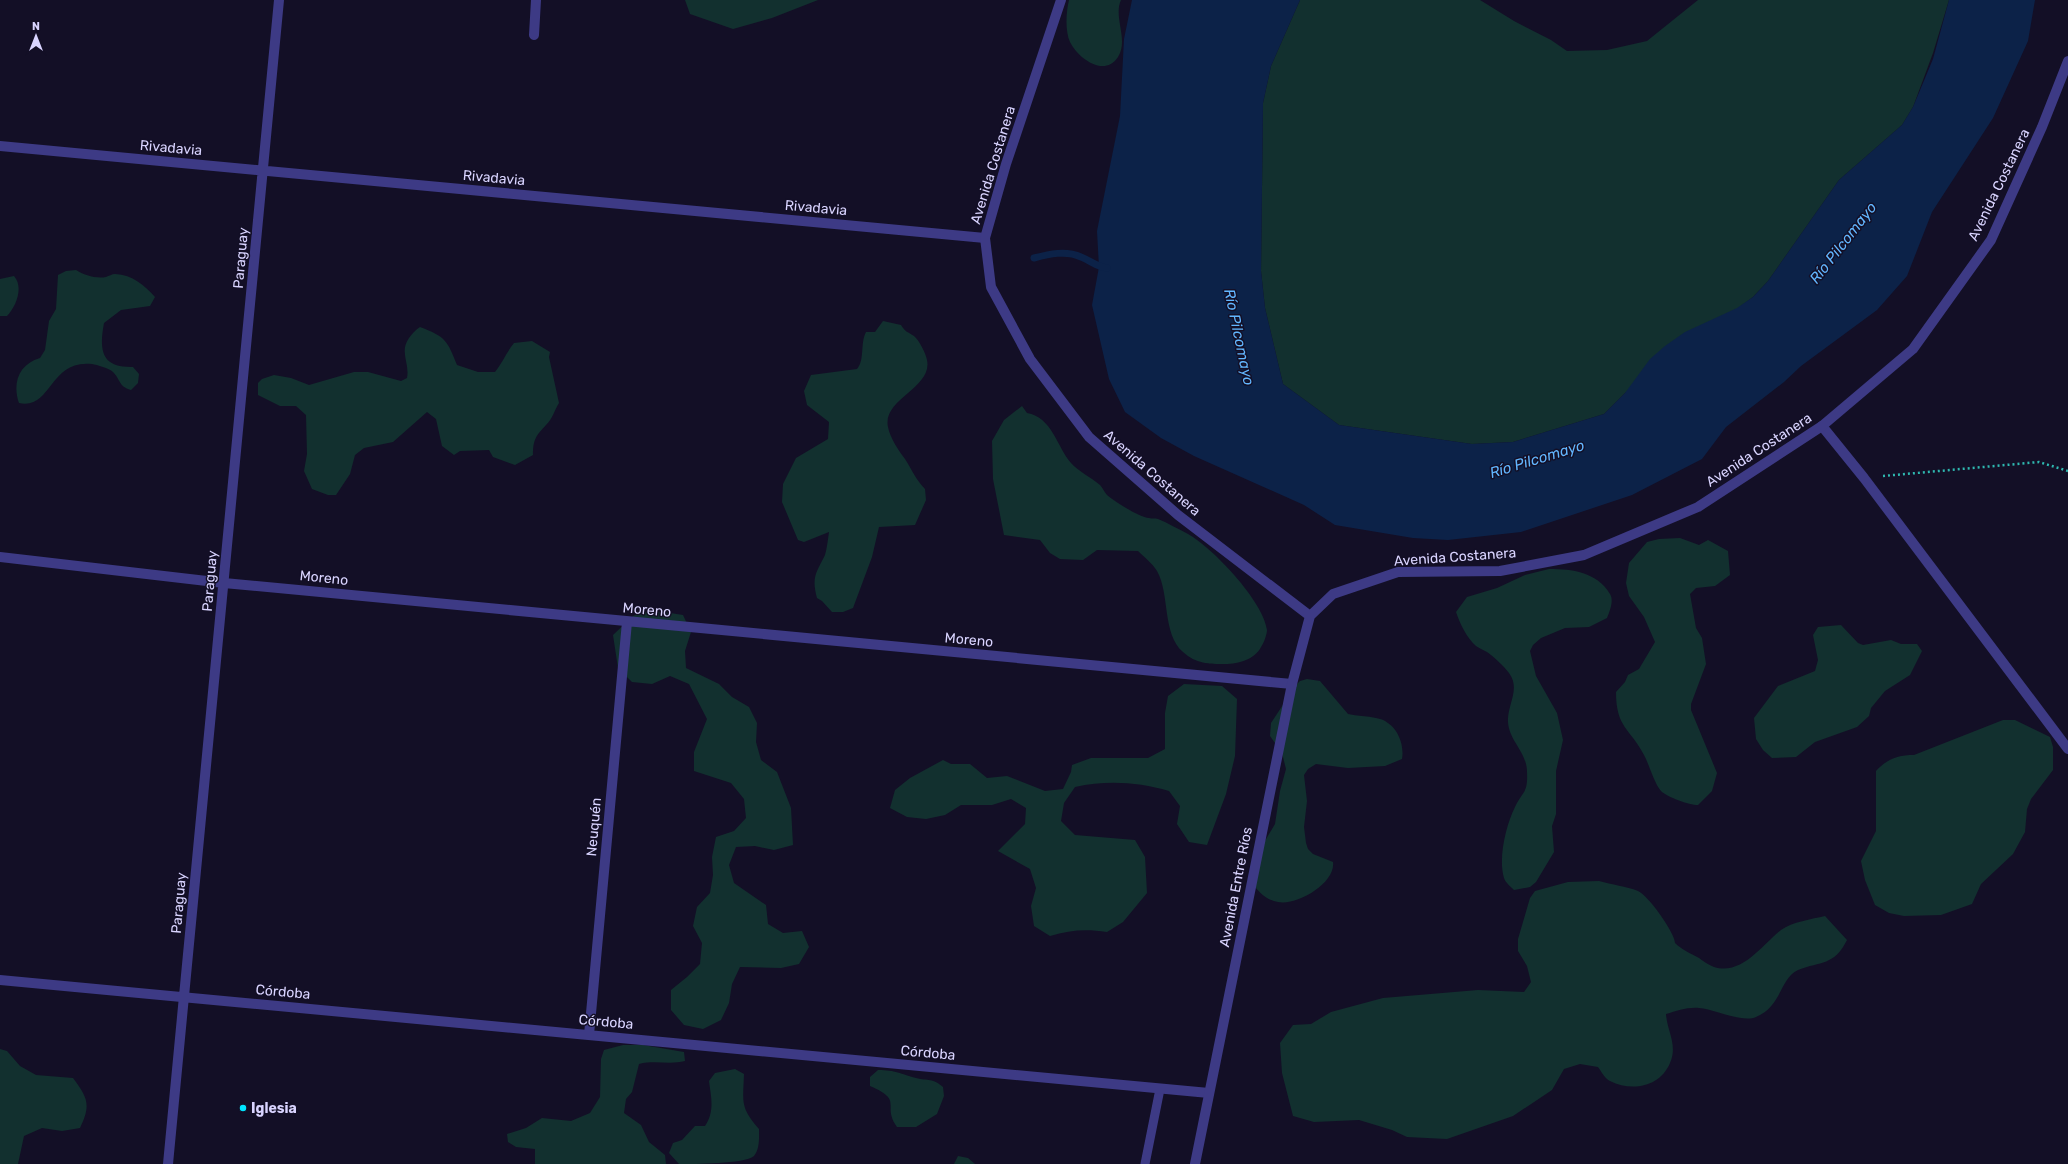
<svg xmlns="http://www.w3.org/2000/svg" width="2068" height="1164" viewBox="0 0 2068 1164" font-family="Rubik,sans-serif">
  <rect width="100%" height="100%" fill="#130f26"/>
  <path fill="#12302f" d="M 685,0 L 818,0 L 772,18 L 733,29 L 690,14 Z
    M 1069,0 L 1121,0 C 1113,17 1129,40 1118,57 C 1104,78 1078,58 1070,42 C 1065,31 1066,12 1069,0 Z
    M 1300,0 L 1480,0 L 1514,21 L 1551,40 L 1567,51 L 1607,50 L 1647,41 L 1698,0 L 1949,0 L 1933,53 L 1913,107 L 1902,125 L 1839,180 L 1768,281 L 1753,297 L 1625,393 L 1604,414 L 1513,442 L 1472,444 L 1339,425 L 1283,384 L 1265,308 L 1261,271 L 1263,103 L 1271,66 Z
    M 76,270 C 84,275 96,279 106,277 C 109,276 112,274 115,274 C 133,275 144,285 155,297 L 150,306 L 121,310 L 104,323 C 99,350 101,368 133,367 L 139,374 L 138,383 L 131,390 C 118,386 121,380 113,372 C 109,368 97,365 92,364 C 49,359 52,410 19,403 C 12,383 19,364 40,358 L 45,350 L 49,321 L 56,309 L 58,275 L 66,271 Z
    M 14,276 C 24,287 16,307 7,316 L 0,316 L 0,279 Z
    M 883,321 L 901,325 C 905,332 908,332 914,336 C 919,340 926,354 927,360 C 933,388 882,399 888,427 C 890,438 899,451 905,459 C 912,470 916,480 925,489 L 926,500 L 915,525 L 879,527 L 872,557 L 853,608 L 843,612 L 832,612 L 822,601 L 817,598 C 811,576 817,572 825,555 C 827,548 828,539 829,532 L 804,542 L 798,540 L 782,502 L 783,484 L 796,458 L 828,439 L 829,422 L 807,405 L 804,391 L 811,375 L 857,369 C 865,360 860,343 866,332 L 875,332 Z
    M 420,327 C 446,337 447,340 457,365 L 478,372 L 495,372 C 503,362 506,353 514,343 L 532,341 L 550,352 L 549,357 L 559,403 C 555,409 552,420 546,425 C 536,436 533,439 533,455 L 515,465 L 493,457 L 489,450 L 460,451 L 454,455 L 442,446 L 436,419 L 427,412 L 393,442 L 364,448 L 355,455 L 350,474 L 336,495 L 328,495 L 312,489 L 304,471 L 307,454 L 306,415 L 296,406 L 280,406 L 258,395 L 258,383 L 262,379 L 274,375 L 291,378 L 309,385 L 354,372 L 368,372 L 401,381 L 407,378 C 410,363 399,352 409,338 C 412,334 415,330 420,327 Z
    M 1022,406 L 1027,413 C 1052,417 1057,447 1071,463 C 1079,472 1091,477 1100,485 C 1103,488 1104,492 1107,495 C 1115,502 1139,517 1149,518 C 1152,519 1155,518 1158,519 C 1168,523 1178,529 1188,534 C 1213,548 1264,602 1267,630 C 1267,634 1264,643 1261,647 C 1255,659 1239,664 1225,664 C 1209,664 1196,664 1183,652 C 1162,634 1170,594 1157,571 C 1152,563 1144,557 1138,551 L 1097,550 L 1083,560 L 1060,559 L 1050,553 L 1040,540 L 1004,535 L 993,479 L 992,441 L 1004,420 Z
    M 1680,538 L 1699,545 L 1708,540 L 1728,551 L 1730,575 L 1715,586 L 1696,588 L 1690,594 L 1696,628 L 1702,638 L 1706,664 L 1691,704 L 1691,710 L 1717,773 L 1712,791 L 1698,805 C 1689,805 1667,797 1661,791 C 1654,783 1649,764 1644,755 C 1630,728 1616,728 1616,692 L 1625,682 L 1628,675 L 1639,669 L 1655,642 L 1644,617 L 1629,596 L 1626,583 L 1629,563 L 1647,542 L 1659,539 Z
    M 1549,569 C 1572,569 1597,572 1610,594 C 1614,600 1610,611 1607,618 L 1589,627 L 1565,628 L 1541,638 L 1533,645 L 1530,651 L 1536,676 L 1557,713 L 1563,740 L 1556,771 L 1556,814 L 1552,826 L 1554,852 L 1536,882 L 1530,887 L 1514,890 C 1511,887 1505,882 1504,878 C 1498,858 1506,825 1515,807 C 1523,790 1528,794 1527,772 C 1527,752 1509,741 1508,722 C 1507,705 1521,689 1509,673 C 1503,665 1494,657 1487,652 C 1483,650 1479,648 1476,646 C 1467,638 1460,624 1456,612 L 1467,597 L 1497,588 L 1525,575 Z
    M 643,612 L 664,612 L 683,615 L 691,632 L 685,651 L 686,668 L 719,684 L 732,697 L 749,707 L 757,723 L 756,742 L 761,760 L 777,772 L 791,808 L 793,845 L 774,850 L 755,846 L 736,847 L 729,865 L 734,883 L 766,905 L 768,924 L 783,933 L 802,931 L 809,947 L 799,964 L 781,968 L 740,967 L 732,984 L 729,1003 L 721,1020 L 703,1029 L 684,1025 L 671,1010 L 671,990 L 687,977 L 700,964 L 702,943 L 693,926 L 697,907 L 710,893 L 713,875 L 712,857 L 716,837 L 734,831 L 746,818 L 744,799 L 731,783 L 694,771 L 694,752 L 707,719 L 689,684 L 670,676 L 652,684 L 632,682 L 618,668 L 613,635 L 633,616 Z
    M 1841,625 L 1858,643 L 1863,645 L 1891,640 L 1901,644 L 1917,644 L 1922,651 L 1910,675 L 1885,691 L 1871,708 L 1869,716 L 1857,727 L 1815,742 L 1796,757 L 1772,758 L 1763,750 L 1756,739 L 1754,718 L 1778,686 L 1815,671 L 1818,660 L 1813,635 L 1818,627 Z
    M 1307,679 L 1320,681 L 1348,714 C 1357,716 1367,716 1376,718 C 1395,721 1405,742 1402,759 L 1385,766 L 1348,768 L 1316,764 L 1308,769 L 1304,775 L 1307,801 L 1304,827 L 1306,843 L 1308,849 L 1313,854 L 1333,862 C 1336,883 1297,906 1278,902 C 1266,900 1258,892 1252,882 L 1259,851 L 1275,824 L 1280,791 L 1286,769 L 1282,753 L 1270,736 L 1271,723 L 1296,685 L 1300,681 Z
    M 1184,684 L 1222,686 L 1237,699 L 1235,756 L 1226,794 L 1207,845 L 1189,842 L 1177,824 L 1180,806 L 1169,791 C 1138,782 1107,780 1075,787 L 1064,803 L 1061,821 L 1075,835 L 1135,840 L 1145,857 L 1147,893 L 1123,922 L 1107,932 C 1086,929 1070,930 1050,936 L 1034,926 L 1031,906 L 1036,888 L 1030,869 L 998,851 L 1025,824 L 1026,808 L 1011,799 L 992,805 L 961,805 L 945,815 L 926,819 L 907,817 L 890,808 L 895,790 L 910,778 L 943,760 L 951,764 L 970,764 L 987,778 L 1007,776 L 1045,791 L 1063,789 L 1071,772 L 1072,765 L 1091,758 L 1148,758 L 1165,749 L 1165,713 L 1168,696 Z
    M 2003,720 L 2015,720 L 2050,737 L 2053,747 L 2053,770 L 2031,799 L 2027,809 L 2025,832 L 2013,854 L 1981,884 L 1972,904 L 1941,915 L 1904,916 L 1889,913 L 1875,905 L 1865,880 L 1861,861 L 1876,831 L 1876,771 C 1887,759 1898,755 1914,755 Z
    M 1599,881 C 1612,885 1626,886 1638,891 C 1648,895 1675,933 1675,943 C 1682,950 1690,953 1699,958 C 1703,961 1709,965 1714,967 C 1742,976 1763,944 1781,930 C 1792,922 1812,919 1825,916 L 1847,940 C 1834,966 1821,961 1798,970 C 1780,978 1782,1006 1756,1017 C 1742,1023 1714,1009 1699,1008 C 1687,1007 1677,1011 1666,1014 C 1667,1031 1678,1045 1670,1063 C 1660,1087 1632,1092 1610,1081 C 1605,1079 1601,1071 1598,1067 L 1580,1064 L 1564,1069 L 1552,1090 L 1513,1116 L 1447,1139 L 1407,1137 L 1392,1130 L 1359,1120 L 1314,1122 L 1293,1116 L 1282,1073 L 1280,1043 L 1293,1025 L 1311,1024 L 1331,1012 L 1383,998 L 1478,990 L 1524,992 L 1531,982 L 1527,966 L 1518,951 L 1518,939 L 1530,898 L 1535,891 L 1568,882 Z
    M 623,1045 L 643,1045 L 684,1052 L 685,1061 C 670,1065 655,1060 639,1064 L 632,1092 L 626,1099 L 624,1113 L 641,1125 L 649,1142 L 665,1155 L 666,1164 L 535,1164 L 535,1149 L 516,1147 L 508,1142 L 507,1134 L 526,1128 L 542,1118 L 571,1121 L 590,1113 L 600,1097 L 601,1059 L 604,1050 Z
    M 0,1049 L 7,1051 L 20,1066 L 36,1075 L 73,1078 C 88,1098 91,1105 80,1128 L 62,1131 L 42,1128 L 24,1136 L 18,1164 L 0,1164 Z
    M 735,1069 L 744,1074 C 743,1103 740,1107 759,1129 C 759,1138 760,1148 754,1156 C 744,1164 695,1164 679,1164 L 669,1153 L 673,1143 L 682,1140 L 695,1126 L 705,1126 C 715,1111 711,1097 709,1081 L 715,1073 Z
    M 878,1070 C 896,1070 900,1074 916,1078 C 928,1081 933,1078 943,1087 L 944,1096 L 937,1114 L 916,1127 L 897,1127 C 881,1105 905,1101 870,1086 L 870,1077 Z
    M 958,1156 L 968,1158 L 975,1164 L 954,1164 Z"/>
  <path fill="#0c2248" d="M 1132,0 L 1300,0 L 1271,66 L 1263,103 L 1261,271 L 1265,308 L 1283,384 L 1339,425 L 1472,444 L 1513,442 L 1604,414 L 1625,393 L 1650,359 L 1665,346 L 1685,332 L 1737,308 L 1753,297 L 1768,281 L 1839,180 L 1902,125 L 1913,107 L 1933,59 L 1949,0 L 2035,0 L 2028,41 L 1993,118 L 1932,212 L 1907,276 L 1877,310 L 1801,366 L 1784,382 L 1726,427 L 1702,459 L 1632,495 L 1521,532 L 1448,540 L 1413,538 L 1335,525 L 1304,505 L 1194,456 L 1161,438 L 1125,412 L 1109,379 L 1092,305 L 1099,267 L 1097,231 L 1120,116 L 1124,39 Z"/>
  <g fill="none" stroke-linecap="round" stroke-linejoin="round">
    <path stroke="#0c2248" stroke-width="7" d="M 1034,258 C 1049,254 1066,250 1081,257 C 1091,261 1097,267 1107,268"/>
    <path stroke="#2fb8b0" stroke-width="2.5" stroke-dasharray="2 3" stroke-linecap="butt" d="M 1883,476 L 2039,462 L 2068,471"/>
    <path stroke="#3d3a85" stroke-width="9" d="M 1145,1164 L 1160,1089"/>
    <path stroke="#3d3a85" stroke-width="10" d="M 534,35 L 536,0
      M 0,146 L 985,238
      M 1822,426 L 1864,478 L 2068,749
      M 0,557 L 224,583 L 1292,684
      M 0,980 L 1209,1093
      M 589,1035 L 627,622
      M 168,1164 L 279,0"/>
    <path stroke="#3d3a85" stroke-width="10" d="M 1061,0 L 1006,164 L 985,238 L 991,287 L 1030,359 L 1089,437 L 1178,515 L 1310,616
      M 1310,616 L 1333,594 L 1398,572 L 1500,571 L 1584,555 L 1698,507 L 1822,426 L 1913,349 L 1991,240 L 2042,127 L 2068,61
      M 1195,1164 L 1292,684 L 1310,616"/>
  </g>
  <circle fill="#00e5ff" stroke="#130f26" stroke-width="1.5" cx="243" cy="1108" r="4"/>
  <g text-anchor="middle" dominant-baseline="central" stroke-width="3" stroke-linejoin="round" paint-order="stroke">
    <g font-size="14" fill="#d9d4ff" stroke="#130f26">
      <text transform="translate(171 148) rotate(5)">Rivadavia</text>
      <text transform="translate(993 165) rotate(-73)">Avenida Costanera</text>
      <text transform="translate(494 178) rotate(5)">Rivadavia</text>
      <text transform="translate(1999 185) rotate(-64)">Avenida Costanera</text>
      <text transform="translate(816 208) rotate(5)">Rivadavia</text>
      <text transform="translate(241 258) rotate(-85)">Paraguay</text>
      <text transform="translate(1759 450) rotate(-33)">Avenida Costanera</text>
      <text transform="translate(1152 473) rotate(41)">Avenida Costanera</text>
      <text transform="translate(1455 557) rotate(-4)">Avenida Costanera</text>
      <text transform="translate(324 578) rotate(6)">Moreno</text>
      <text transform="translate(210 581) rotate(-85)">Paraguay</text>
      <text transform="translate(647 610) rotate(5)">Moreno</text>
      <text transform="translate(969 640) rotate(5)">Moreno</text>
      <text transform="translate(594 827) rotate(-85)">Neuquén</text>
      <text transform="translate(1236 887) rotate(-79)">Avenida Entre Ríos</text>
      <text transform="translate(179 903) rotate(-85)">Paraguay</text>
      <text transform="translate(283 992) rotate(5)">Córdoba</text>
      <text transform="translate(606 1022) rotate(5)">Córdoba</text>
      <text transform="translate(928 1053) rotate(5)">Córdoba</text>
    </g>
    <g font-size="14" font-weight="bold" fill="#d9d4ff" stroke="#130f26" text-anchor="start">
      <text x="251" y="1108">Iglesia</text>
    </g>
    <g font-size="15" font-style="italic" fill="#62b6ff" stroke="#130f26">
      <text transform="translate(1843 243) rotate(-52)">Río Pilcomayo</text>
      <text transform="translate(1239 337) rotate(78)">Río Pilcomayo</text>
      <text transform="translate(1537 459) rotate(-17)">Río Pilcomayo</text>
    </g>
  </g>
  <g transform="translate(36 36)" stroke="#130f26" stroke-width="3" paint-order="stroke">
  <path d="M0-3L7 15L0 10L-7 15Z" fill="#d9d4ff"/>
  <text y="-6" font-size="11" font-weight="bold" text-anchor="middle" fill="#d9d4ff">N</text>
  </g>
</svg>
